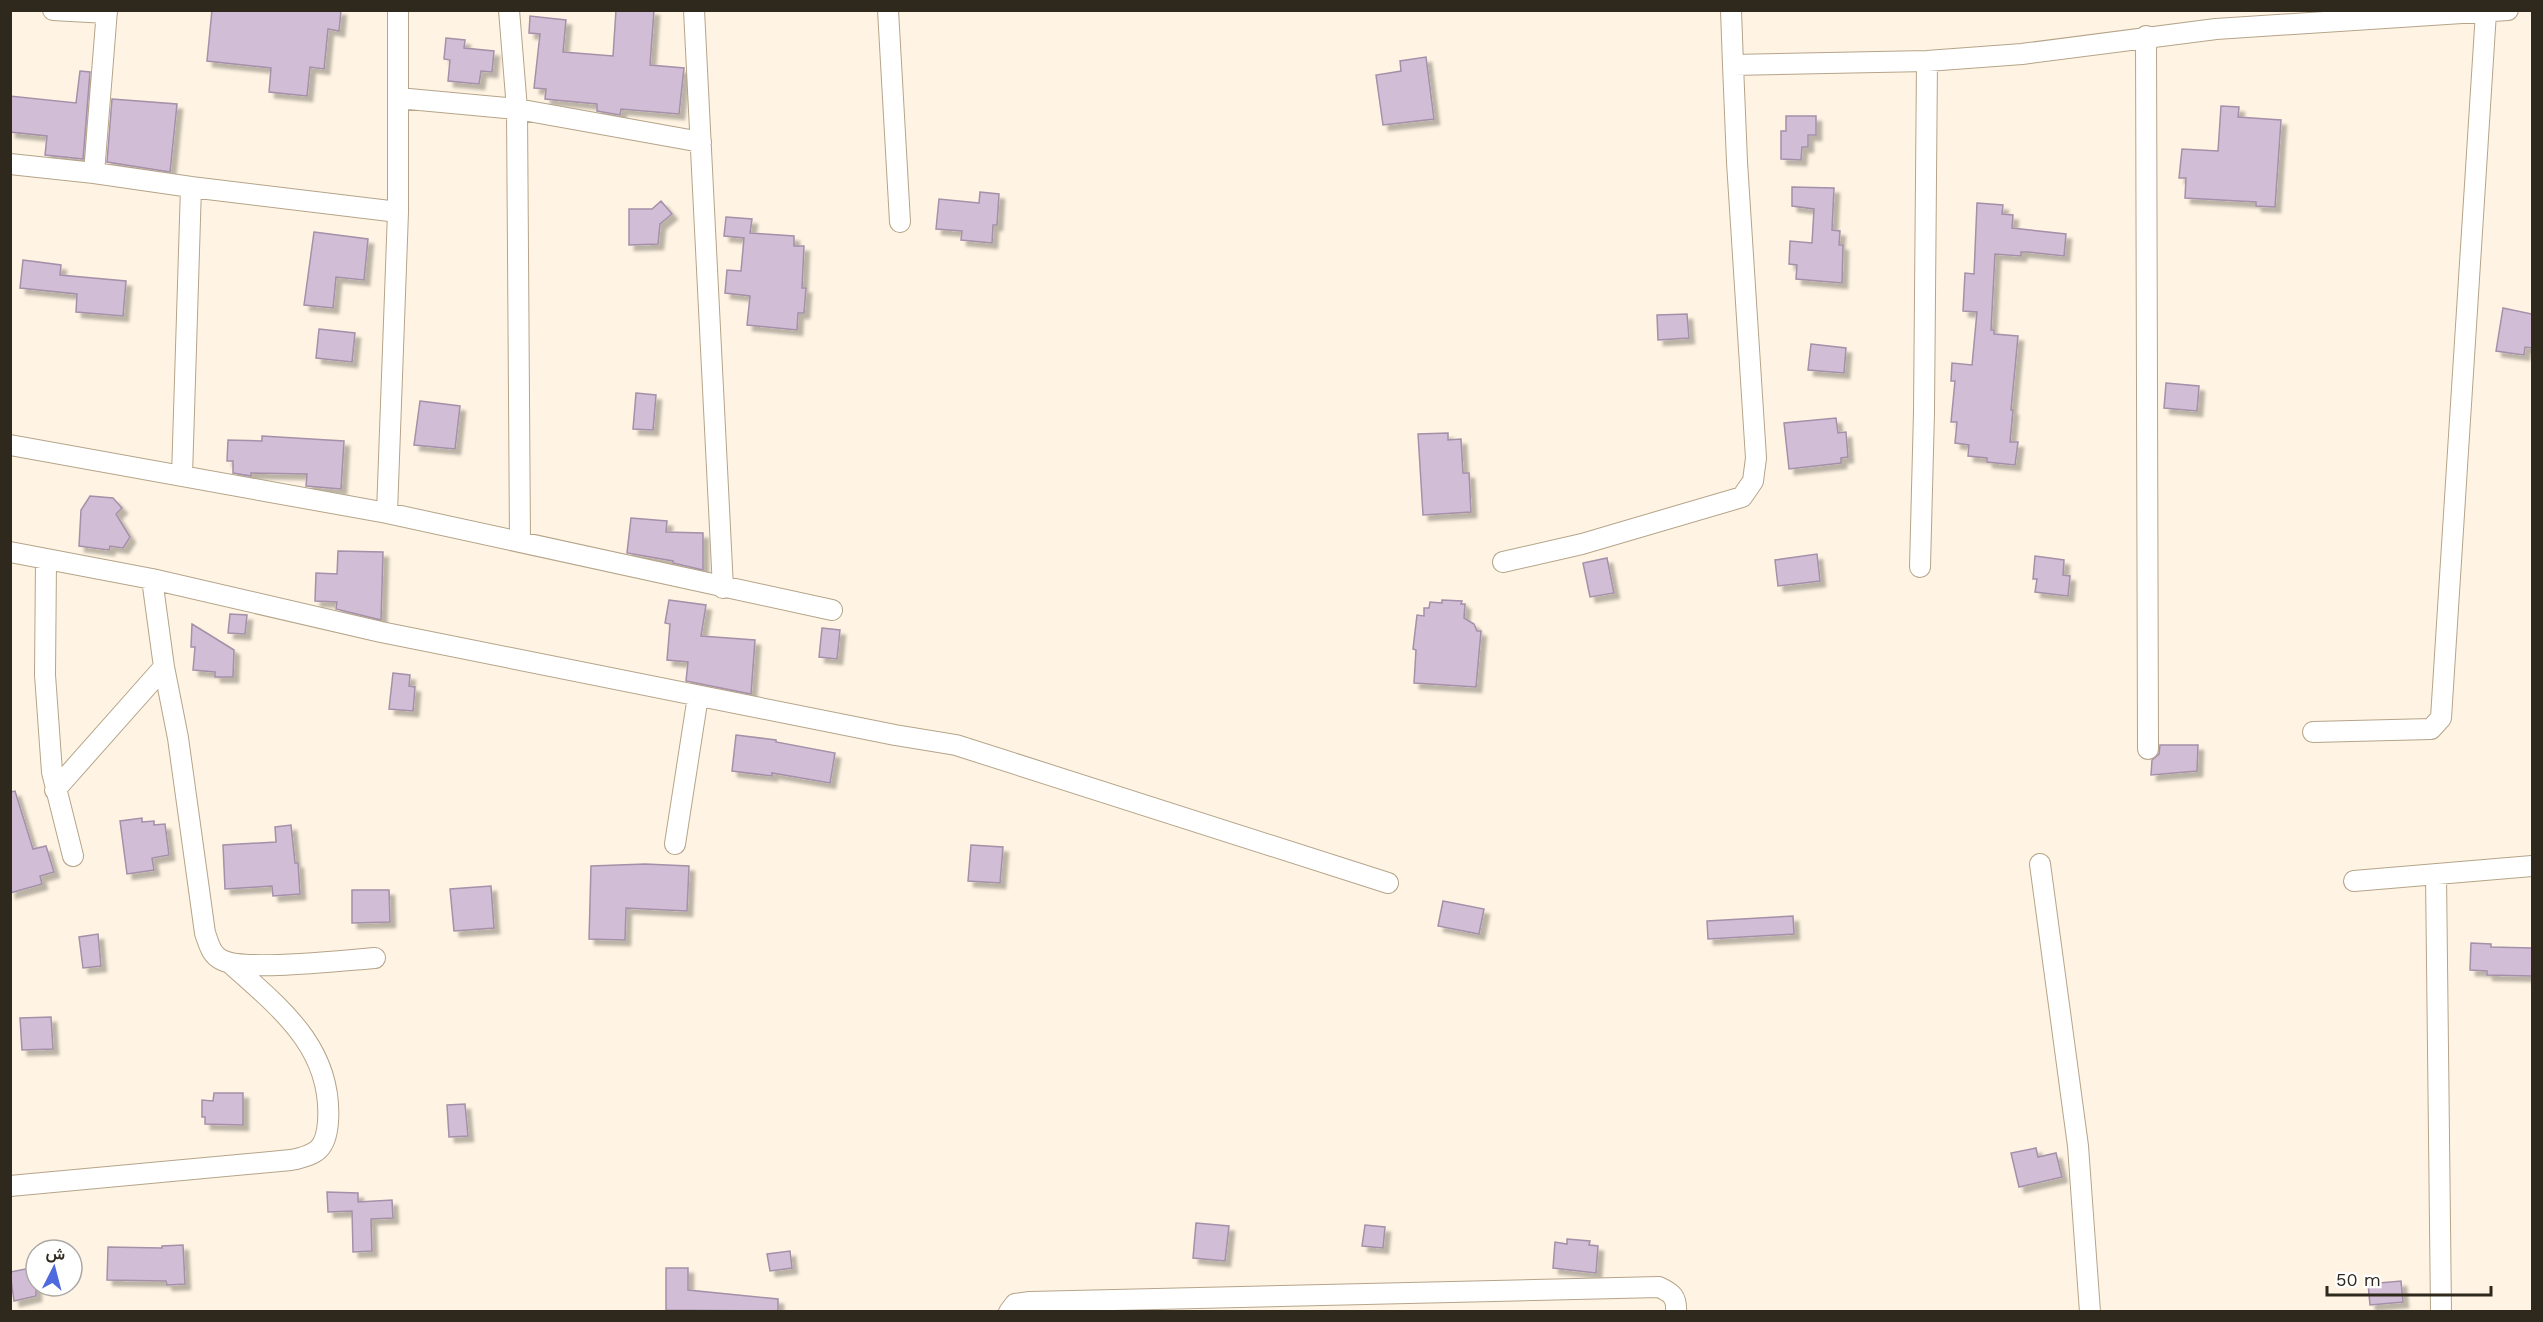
<svg xmlns="http://www.w3.org/2000/svg" width="2543" height="1322" viewBox="0 0 2543 1322" font-family="'Work Sans',Vazirmatn,sans-serif">
  <defs>
    <filter id="shadow"><feDropShadow dx="5.5" dy="5.5" stdDeviation="1.5" flood-color="#0004"/></filter>
  </defs>
  <rect width="100%" height="100%" fill="#fff4e3"/>
  <path fill="#d2bdd6" stroke="#a590a9" stroke-width="1.5" filter="url(#shadow)" d="M 212,10 L 341,10 L 339,31 L 328,29 L 324,69 L 310,67 L 307,96 L 269,92 L 271,68 L 207,61 Z
    M 616,10 L 654,10 L 650,65 L 684,68 L 679,114 L 621,109 L 620,115 L 597,111 L 597,104 L 545,99 L 546,89 L 534,88 L 540,34 L 529,33 L 530,16 L 566,20 L 563,52 L 613,56 Z
    M 446,38 L 465,40 L 464,48 L 494,51 L 492,72 L 481,71 L 479,84 L 448,81 L 450,60 L 444,59 Z
    M 1426,57 L 1434,119 L 1383,125 L 1376,75 L 1401,71 L 1400,61 Z
    M 80,71 L 90,72 L 83,159 L 45,155 L 47,136 L 10,132 L 10,96 L 76,103 Z
    M 112,99 L 177,104 L 170,172 L 107,162 Z
    M 2221,106 L 2239,107 L 2238,117 L 2281,120 L 2275,207 L 2256,206 L 2256,202 L 2185,198 L 2186,178 L 2179,178 L 2182,149 L 2218,151 Z
    M 1786,116 L 1816,116 L 1816,135 L 1808,135 L 1808,147 L 1802,147 L 1801,160 L 1781,159 L 1781,131 L 1786,131 Z
    M 1792,187 L 1834,188 L 1832,230 L 1840,231 L 1839,245 L 1843,245 L 1842,283 L 1796,279 L 1797,265 L 1789,264 L 1790,241 L 1812,243 L 1814,209 L 1792,206 Z
    M 980,192 L 999,194 L 997,225 L 993,225 L 992,243 L 961,240 L 962,231 L 936,229 L 939,199 L 979,203 Z
    M 661,201 L 672,214 L 660,224 L 658,244 L 629,245 L 629,209 L 652,209 Z
    M 1977,203 L 2003,205 L 2002,214 L 2013,215 L 2012,228 L 2066,234 L 2064,256 L 2028,252 L 2021,252 L 2021,256 L 1995,254 L 1991,330 L 1994,330 L 1994,334 L 2018,336 L 2011,410 L 2013,410 L 2010,442 L 2018,442 L 2015,465 L 1987,462 L 1987,458 L 1968,456 L 1969,445 L 1955,443 L 1957,422 L 1951,422 L 1955,381 L 1951,381 L 1952,363 L 1972,365 L 1977,312 L 1963,311 L 1965,273 L 1974,274 Z
    M 726,217 L 752,219 L 750,233 L 794,236 L 794,246 L 804,246 L 802,288 L 806,288 L 804,313 L 798,313 L 797,330 L 747,325 L 750,296 L 725,293 L 727,270 L 741,271 L 744,238 L 724,236 Z
    M 314,232 L 368,239 L 364,280 L 336,277 L 333,308 L 304,305 Z
    M 23,260 L 61,265 L 60,275 L 126,281 L 123,316 L 76,312 L 77,294 L 20,288 Z
    M 2503,308 L 2532,314 L 2532,348 L 2525,347 L 2524,355 L 2496,351 Z
    M 1687,314 L 1689,338 L 1658,340 L 1657,315 Z
    M 319,329 L 355,333 L 352,362 L 316,358 Z
    M 1811,344 L 1846,348 L 1844,373 L 1808,370 Z
    M 2166,383 L 2199,386 L 2197,411 L 2164,408 Z
    M 636,393 L 656,395 L 653,430 L 633,429 Z
    M 420,401 L 460,406 L 455,449 L 414,445 Z
    M 1836,418 L 1838,433 L 1846,432 L 1848,457 L 1841,458 L 1841,463 L 1789,469 L 1784,423 Z
    M 1448,433 L 1448,440 L 1461,439 L 1463,473 L 1469,473 L 1471,512 L 1423,515 L 1418,434 Z
    M 262,436 L 344,441 L 341,489 L 306,486 L 307,474 L 251,473 L 251,476 L 233,473 L 233,461 L 227,461 L 228,440 L 262,441 Z
    M 90,496 L 113,498 L 122,508 L 116,514 L 130,537 L 123,548 L 110,546 L 109,550 L 79,546 L 81,510 Z
    M 631,518 L 667,521 L 666,532 L 703,533 L 703,570 L 673,563 L 673,561 L 627,553 Z
    M 338,551 L 383,552 L 381,620 L 336,609 L 337,602 L 315,601 L 316,573 L 337,574 Z
    M 1817,554 L 1820,581 L 1778,586 L 1775,560 Z
    M 2035,556 L 2064,560 L 2063,575 L 2070,576 L 2068,596 L 2035,592 L 2037,579 L 2033,579 Z
    M 1607,558 L 1614,593 L 1590,597 L 1583,563 Z
    M 669,600 L 706,605 L 701,636 L 755,640 L 751,694 L 686,681 L 688,662 L 667,660 L 670,624 L 665,623 Z
    M 1442,600 L 1462,601 L 1461,604 L 1465,604 L 1464,618 L 1474,624 L 1477,631 L 1481,631 L 1476,687 L 1414,683 L 1416,650 L 1413,649 L 1417,615 L 1424,616 L 1424,608 L 1429,608 L 1430,602 L 1442,603 Z
    M 230,614 L 247,615 L 245,634 L 228,633 Z
    M 192,624 L 234,650 L 233,677 L 215,677 L 215,672 L 193,670 L 195,647 L 191,647 Z
    M 822,628 L 840,630 L 837,659 L 819,657 Z
    M 393,673 L 410,675 L 409,686 L 415,687 L 413,711 L 389,709 Z
    M 736,735 L 776,740 L 776,742 L 835,753 L 830,783 L 772,773 L 772,776 L 732,771 Z
    M 2160,745 L 2198,745 L 2197,771 L 2151,775 L 2152,760 L 2159,754 Z
    M 15,791 L 33,849 L 46,846 L 54,872 L 40,876 L 42,884 L 10,893 L 10,792 Z
    M 142,818 L 142,822 L 154,821 L 154,825 L 165,824 L 169,855 L 152,858 L 154,870 L 127,874 L 120,821 Z
    M 291,825 L 295,863 L 298,863 L 300,894 L 273,896 L 272,886 L 225,889 L 223,845 L 276,842 L 275,827 Z
    M 971,845 L 1003,847 L 1000,883 L 968,881 Z
    M 645,864 L 689,866 L 687,911 L 626,908 L 625,940 L 589,939 L 591,866 Z
    M 491,886 L 494,928 L 454,931 L 450,889 Z
    M 352,890 L 389,890 L 390,922 L 352,923 Z
    M 1443,901 L 1484,909 L 1479,934 L 1438,926 Z
    M 1793,916 L 1794,934 L 1708,939 L 1707,921 Z
    M 98,934 L 101,966 L 83,968 L 79,937 Z
    M 2471,943 L 2491,944 L 2491,947 L 2532,948 L 2532,976 L 2487,975 L 2487,971 L 2470,970 Z
    M 51,1017 L 53,1049 L 22,1050 L 20,1018 Z
    M 214,1093 L 243,1093 L 243,1125 L 205,1124 L 205,1117 L 202,1117 L 202,1100 L 213,1101 Z
    M 465,1104 L 468,1136 L 449,1137 L 447,1105 Z
    M 2036,1148 L 2038,1157 L 2056,1153 L 2062,1177 L 2019,1187 L 2011,1153 Z
    M 327,1192 L 358,1193 L 358,1202 L 392,1200 L 393,1218 L 371,1219 L 372,1251 L 353,1252 L 352,1211 L 328,1212 Z
    M 1196,1223 L 1229,1226 L 1225,1261 L 1193,1258 Z
    M 1365,1225 L 1385,1227 L 1383,1248 L 1362,1246 Z
    M 1567,1239 L 1590,1241 L 1589,1245 L 1598,1246 L 1596,1273 L 1553,1268 L 1555,1242 L 1567,1244 Z
    M 183,1245 L 185,1284 L 167,1285 L 166,1281 L 107,1280 L 108,1247 L 162,1248 L 162,1246 Z
    M 790,1251 L 792,1268 L 770,1271 L 767,1254 Z
    M 36,1267 L 36,1296 L 14,1301 L 10,1272 Z
    M 666,1268 L 688,1268 L 688,1290 L 778,1299 L 778,1311 L 666,1310 Z
    M 2401,1281 L 2403,1302 L 2370,1305 L 2368,1284 Z"/>
  <g fill="none" stroke-linecap="round" stroke-linejoin="round">
    <defs>
      <path id="minor" d="M 53,10 L 107,13
        M 107,10 L 94,173 L 191,187 L 398,212
        M 509,10 L 517,109 L 520,542
        M 694,10 L 723,588
        M 888,10 L 900,222
        M 1731,10 L 1733,65
        M 2146,36 L 2148,749
        M 398,98 L 517,109 L 701,142
        M 10,164 L 94,173
        M 10,445 L 387,513 L 832,610
        M 182,476 L 191,187
        M 387,513 L 398,212 L 398,10
        M 10,552 L 152,579 L 381,632 L 895,735 L 956,745 L 1388,883
        M 46,559 L 45,675 L 52,772 L 73,856
        M 1503,562 L 1582,544 L 1742,497 L 1753,481 L 1756,458 L 1737,162 L 1733,65 L 1927,61 L 2022,54 L 2216,29 L 2508,10
        M 1920,567 L 1924,412 L 1927,61
        M 152,579 L 164,667 L 178,738 L 205,933 C 209,944 211,955 222,960 C 244,972 345,960 375,958
        M 2313,732 L 2431,729 L 2441,718 L 2486,12
        M 55,790 L 164,667
        M 675,844 L 698,696
        M 2040,864 L 2078,1146 L 2090,1312
        M 2436,874 L 2441,1312
        M 2354,881 L 2532,866
        M 10,1186 L 291,1160 C 317,1155 326,1149 328,1122 C 333,1048 280,1008 230,963
        M 1009,1312 L 1015,1304 L 1030,1302 L 1659,1287 C 1672,1293 1677,1297 1676,1312"/>
    </defs>
    <use href="#minor" stroke="#b5a489" stroke-width="22"/>
    <use href="#minor" stroke="#fff" stroke-width="20"/>
  </g>
  <rect width="2543" height="1322" fill="none" stroke="#2f281d" stroke-width="24"/>
  <g transform="translate(54 1268) rotate(6)"><circle r="28" fill="#ffffff" stroke="#aca9a5" stroke-width="1.5"/>
  <path d="M0-4.5L10 22L0 15L-10 22Z" fill="#4e6ade"/>
  <text y="-9" font-size="16" font-weight="bold" text-anchor="middle" fill="#2f281d">ش</text>
  </g>
  <path d="M2327 1286v9h164v-9" fill="none" stroke="#2f281d" stroke-width="3"/>
  <text x="2336" y="1286" font-size="18" fill="#2f281d" stroke="#ffffff" stroke-width="4.5" paint-order="stroke">50 m</text>
</svg>
